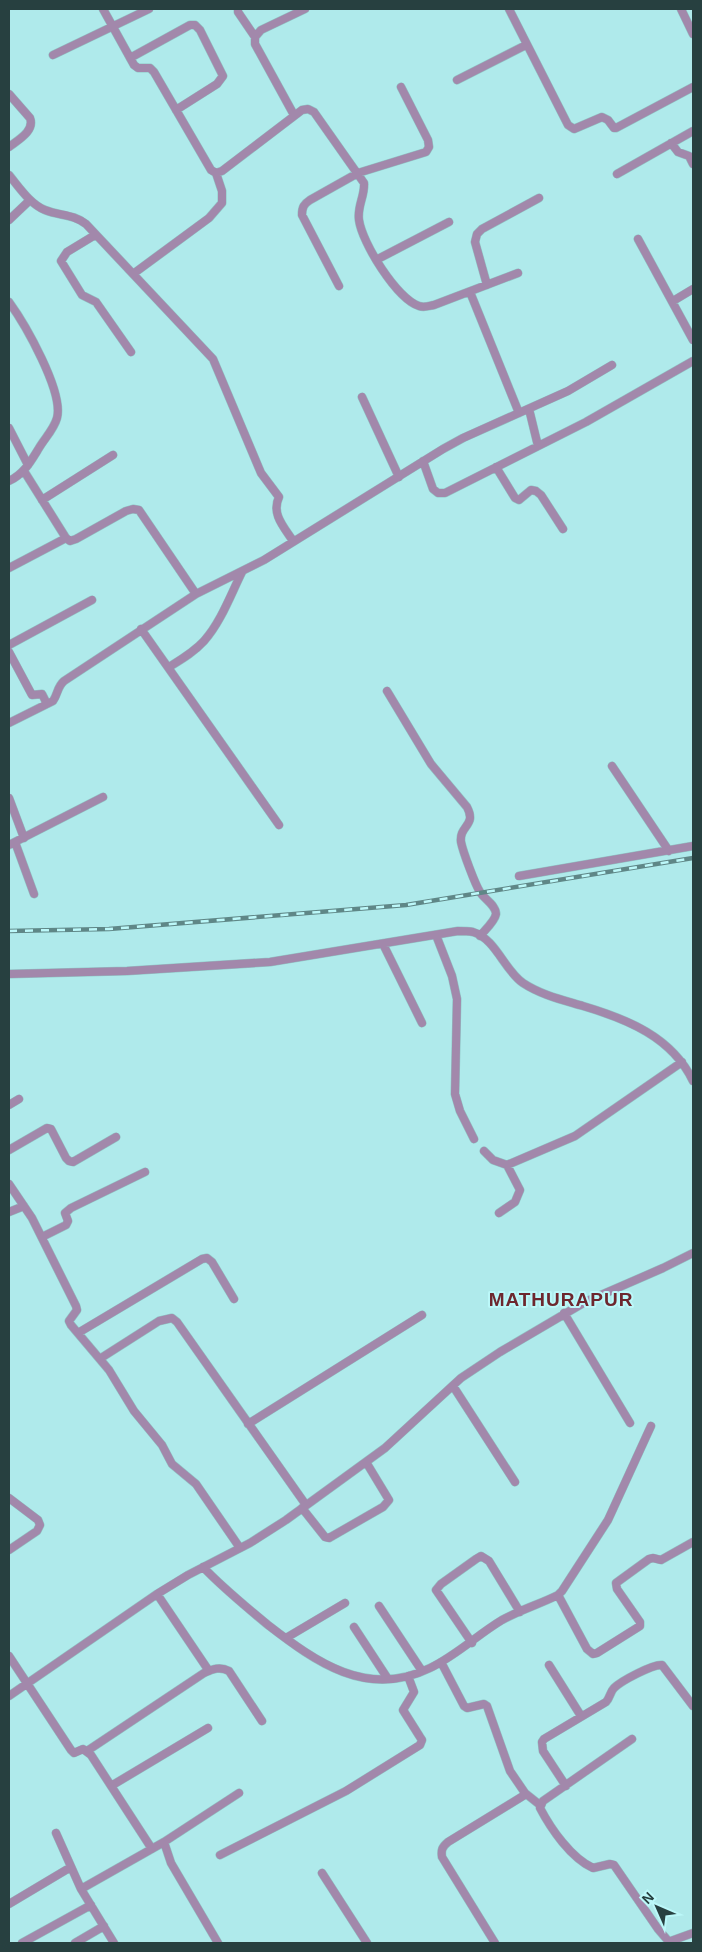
<svg xmlns="http://www.w3.org/2000/svg" width="702" height="1952" viewBox="0 0 702 1952" font-family="Helvetica,sans-serif">
  <rect width="100%" height="100%" fill="#afeaeb"/>
  <g fill="none" stroke-linecap="round" stroke-linejoin="round">
    <defs>
      <path id="minor" d="M 103,9 L 134,65 L 138,68 L 150,68 L 154,72 L 211,170 L 216,173 L 222,171 L 302,110 L 308,109 L 314,112 L 364,183 C 365,196 357,206 359,220 C 362,243 397,299 419,306 C 424,308 429,306 434,305 L 518,273
        M 238,9 L 238,12 L 255,37
        M 509,9 L 568,125 L 574,129 L 602,117 L 608,120 L 614,128 L 616,128 L 693,87
        M 681,9 L 693,34
        M 53,55 L 149,9
        M 130,58 L 190,25 L 195,25 L 200,30 L 223,76 L 217,84 L 176,110
        M 457,80 L 526,45
        M 9,94 L 30,118 C 35,131 18,140 9,147
        M 294,115 L 255,44 L 255,37 L 261,30 L 305,9
        M 671,143 L 678,152 L 689,156 L 693,164
        M 617,174 L 693,131
        M 9,175 C 19,187 30,204 45,210 C 60,216 73,214 86,224 L 213,359 L 261,473 L 279,497 C 271,514 284,527 293,541
        M 9,220 L 30,200
        M 95,235 L 67,252 L 61,261 L 82,295 L 96,302 L 131,352
        M 638,239 L 693,340
        M 376,260 L 449,222
        M 133,274 L 209,218 L 222,203 L 222,191 L 216,173
        M 487,285 L 475,242 L 477,234 L 482,229 L 539,198
        M 339,286 L 302,215 C 302,207 304,204 310,200 L 358,173 L 426,152 L 429,147 L 428,140 L 401,87
        M 470,292 L 519,413
        M 673,301 L 693,289
        M 9,302 C 25,324 64,392 57,418 C 54,429 45,438 39,448 C 31,461 24,474 9,481
        M 362,397 L 399,477
        M 529,409 L 538,446
        M 9,428 L 28,465
        M 423,461 L 433,489 L 438,493 L 445,493 L 586,422 L 693,361
        M 496,467 L 515,498 L 519,500 L 531,490 L 536,491 L 541,495 L 563,529
        M 24,471 L 66,538 L 70,541 L 76,539 L 126,511 L 133,509 L 139,510 L 196,594
        M 42,500 L 113,455
        M 9,568 L 66,538
        M 141,629 L 279,825
        M 9,645 L 92,600
        M 9,652 L 32,695 L 42,694 L 47,704
        M 169,667 C 182,659 194,652 204,641 C 221,622 231,594 242,572
        M 387,691 L 431,764 L 467,807 C 477,826 459,825 461,842 C 463,852 475,884 480,892 C 484,899 496,905 496,914 C 495,921 485,930 480,936
        M 9,723 L 53,701 C 58,694 57,687 64,681 L 196,594 L 264,560 L 443,449 L 463,438 L 568,391 L 612,365
        M 612,766 L 669,851
        M 9,798 L 24,838
        M 15,842 L 34,894
        M 9,845 L 103,797
        M 519,876 L 693,846
        M 436,935 L 452,976 L 457,999 L 455,1094 L 460,1111 L 474,1139
        M 383,944 L 422,1023
        M 9,974 L 127,971 L 270,962 L 458,931 C 463,931 468,931 473,932 C 496,939 504,970 523,983 C 541,995 563,1000 583,1006 C 627,1019 672,1037 693,1081
        M 9,1105 L 19,1099
        M 9,1150 L 47,1128 L 51,1129 L 66,1158 L 69,1161 L 73,1162 L 116,1137
        M 484,1151 L 493,1160 L 507,1165 L 520,1190 L 515,1202 L 499,1213
        M 507,1165 L 575,1136 L 682,1062
        M 9,1184 L 32,1218 L 76,1306 L 77,1310 L 69,1321 L 71,1325 L 109,1370 L 134,1411 L 162,1445 L 172,1464 L 196,1484 L 240,1548
        M 9,1212 L 24,1206
        M 42,1237 L 66,1225 L 68,1221 L 65,1213 L 71,1208 L 145,1172
        M 564,1313 L 630,1423
        M 78,1333 L 202,1259 L 207,1258 L 212,1262 L 234,1299
        M 101,1358 L 159,1321 L 172,1318 L 177,1322 L 306,1505
        M 453,1386 L 515,1482
        M 248,1424 L 422,1315
        M 9,1498 L 38,1520 L 40,1525 L 37,1531 L 9,1550
        M 302,1508 L 325,1537 L 329,1538 L 383,1507 L 389,1500 L 366,1462
        M 203,1567 C 223,1588 245,1606 268,1625 C 316,1662 367,1699 430,1668 C 457,1655 477,1635 502,1620 C 520,1610 540,1604 558,1595 L 562,1591 L 608,1520 L 651,1426
        M 157,1594 L 209,1671
        M 558,1595 L 587,1649 L 593,1654 L 597,1653 L 640,1626 L 640,1622 L 617,1589 L 616,1583 L 649,1559 L 653,1558 L 661,1560 L 693,1542
        M 379,1606 L 422,1671
        M 354,1627 L 388,1679
        M 286,1638 L 345,1603
        M 472,1643 L 436,1590 L 441,1584 L 476,1559 L 481,1556 L 489,1561 L 520,1612
        M 9,1656 L 71,1750 L 74,1753 L 83,1749 L 91,1755 L 152,1849
        M 441,1662 L 464,1706 L 467,1708 L 484,1704 L 487,1706 L 510,1771 L 525,1793 L 523,1796 L 448,1842 C 442,1847 441,1850 442,1857 L 495,1943
        M 549,1665 L 581,1716
        M 9,1696 L 157,1594 L 188,1575 L 250,1543 L 286,1520 L 385,1448 L 461,1378 L 500,1352 L 585,1302 L 663,1268 L 693,1253
        M 632,1739 L 543,1801 L 540,1808 C 551,1829 571,1858 593,1868 L 610,1864 L 614,1865 L 658,1929 L 670,1943
        M 87,1751 L 204,1673 C 213,1669 220,1666 229,1671 L 262,1721
        M 111,1786 L 208,1728
        M 566,1786 L 543,1751 L 542,1742 L 544,1739 L 606,1702 C 610,1698 610,1692 614,1688 C 621,1681 653,1664 662,1665 L 693,1706
        M 525,1793 L 540,1805
        M 56,1833 L 81,1889 L 114,1943
        M 164,1842 L 171,1863 L 218,1943
        M 220,1855 L 346,1791 L 420,1745 L 422,1740 L 420,1737 L 403,1710 L 414,1692 L 408,1676
        M 322,1873 L 367,1943
        M 81,1889 L 164,1842 L 239,1793
        M 9,1904 L 71,1867
        M 668,1942 L 693,1933
        M 22,1943 L 91,1905
        M 75,1943 L 104,1926"/>
    </defs>
    <use href="#minor" stroke="#91c5c5" stroke-width="9"/>
    <use href="#minor" stroke="#a288ab" stroke-width="8"/>
    <defs>
      <path id="rail" d="M 9,931 L 109,929 L 406,905 L 693,858"/>
    </defs>
    <use href="#rail" stroke="#5f8787" stroke-width="4.5"/>
    <use href="#rail" stroke="#bcf8f9" stroke-width="2.5" stroke-dasharray="8" stroke-linecap="butt"/>
  </g>
  <g text-anchor="middle" dominant-baseline="central" stroke-width="4" stroke-linejoin="round" paint-order="stroke">
    <g font-size="19" font-weight="bold" letter-spacing="1" fill="#6d272e" stroke="#bcf8f9">
      <text x="561" y="1299">MATHURAPUR</text>
    </g>
  </g>
  <rect width="702" height="1952" fill="none" stroke="#274040" stroke-width="20"/>
  <g transform="translate(657 1907) rotate(315)" stroke="#bcf8f9" stroke-width="4" paint-order="stroke">
  <path d="M0-4L9 19L0 12L-9 19Z" fill="#274040"/>
  <text y="-8" font-size="14" font-weight="bold" text-anchor="middle" fill="#274040">N</text>
  </g>
</svg>
